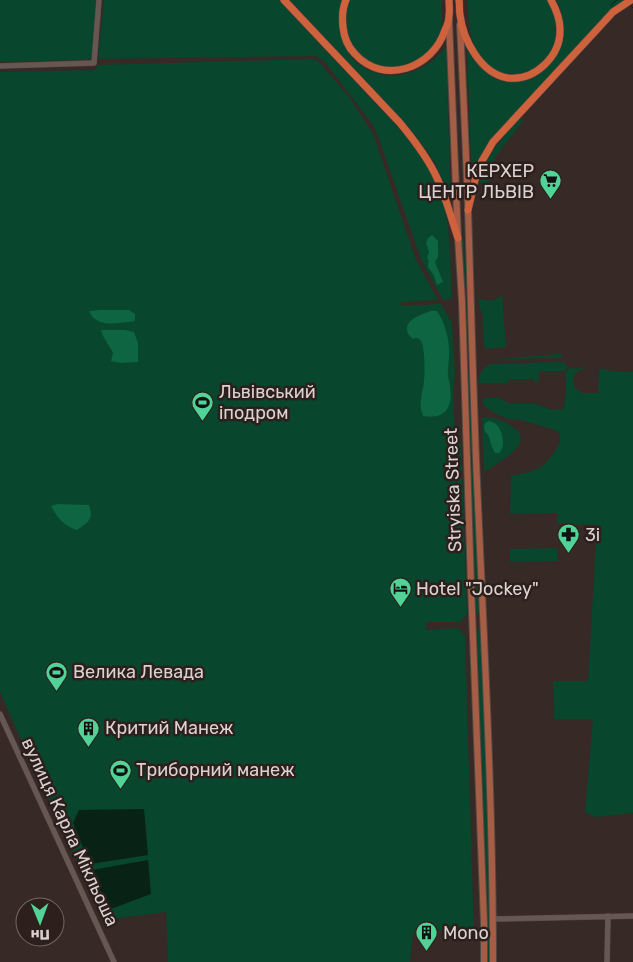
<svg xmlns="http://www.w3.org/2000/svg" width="633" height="962" viewBox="0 0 633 962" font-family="Rubik,sans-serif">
  <rect width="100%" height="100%" fill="#372925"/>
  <path fill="#08462d" d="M 0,0 L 96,0 L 92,55 L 91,59 L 86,60 L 0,62 Z
    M 104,0 L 279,0 C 306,30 334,59 362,89 C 392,121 425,152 440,194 C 452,226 450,265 452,299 L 443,300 L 421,259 L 379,139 L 373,125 L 325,62 L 316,56 L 98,59 Z
    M 290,0 L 342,0 C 327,53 373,94 423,67 C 432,62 439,55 446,47 L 451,198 L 435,163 L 422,144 L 408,126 Z
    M 350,0 L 442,0 C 442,14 444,29 437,42 C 434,48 429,52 423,56 C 385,88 327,46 350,0 Z
    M 468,0 L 547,0 C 589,60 488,115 470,31 C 468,21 468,10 468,0 Z
    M 556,0 L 624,0 L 604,16 L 492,140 L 476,164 L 473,164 L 471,161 L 467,49 C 473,59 480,69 490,75 C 495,79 502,81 508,81 C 550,86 577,35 556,0 Z
    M 314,59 L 319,62 L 349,97 L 373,134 L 416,260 L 438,300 L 401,302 L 401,306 L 441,304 L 452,323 L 455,376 L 453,392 L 455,436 L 461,445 L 467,614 L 460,622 L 426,622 L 426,630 L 458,628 L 465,637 L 474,937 L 452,936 L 438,929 L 413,933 L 410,962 L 168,962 L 166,912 L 105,920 L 43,790 L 0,692 L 0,72 L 96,70 L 97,65 Z
    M 518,118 L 523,119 L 523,121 L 496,156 L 490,170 L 489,182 L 484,184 L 478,181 L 485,161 Z
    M 464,238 L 468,344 L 467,346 L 461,239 Z
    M 500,296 L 502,296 L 506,347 L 487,349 L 484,347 L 482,311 L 480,310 L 478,298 C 486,301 493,303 500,296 Z
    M 561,354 L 562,358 L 545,358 L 484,360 Z
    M 558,362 L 564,363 L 568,367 L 564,371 L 541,371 L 539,373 L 539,380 L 536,383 L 535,383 L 534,379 L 509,379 L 508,383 L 478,383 C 480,374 482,367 491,364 Z
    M 583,366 L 584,369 C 572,373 574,375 574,387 L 582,393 L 598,393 L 599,373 L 601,368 L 609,371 L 633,372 L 633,813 L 595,817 L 585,812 L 593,719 L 554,719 L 553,681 L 588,681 L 597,525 L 557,524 L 557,513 L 510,514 L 511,476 C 521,474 532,472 541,467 C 548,462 562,445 560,436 C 559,432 558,432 555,430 L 517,419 C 515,419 514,420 512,420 C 507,419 484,409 483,403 C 482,402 483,400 483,399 L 485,398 L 500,398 L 510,404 L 536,404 L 552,410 L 563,409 C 566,403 567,380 565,373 L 569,368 L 577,369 Z
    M 468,372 L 470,374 L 480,608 L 478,615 L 476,612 L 467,374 Z
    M 484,417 C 494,417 505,421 513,427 C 538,443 496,464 484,472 L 482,419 Z
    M 557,548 L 557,561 L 510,562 L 510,549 Z
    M 479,628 L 481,630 L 490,920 L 490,962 L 487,962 L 487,920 L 477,631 Z"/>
  <path fill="#0d6542" d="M 432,235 L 438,241 L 438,257 L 435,262 L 443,282 L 437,285 C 436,282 435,278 433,274 C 430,269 426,268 429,261 L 427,257 L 429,252 L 426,243 L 428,238 Z
    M 100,310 L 129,310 L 135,314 L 135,321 C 120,323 96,329 89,311 Z
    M 431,311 L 437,311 C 445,323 450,340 449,355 C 449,361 448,366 448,371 C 447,376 450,381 450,386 C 453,407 446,420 423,416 C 421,410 420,406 421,400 C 421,393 424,387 424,380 C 425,372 425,344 420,340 C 417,337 416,338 413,339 C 409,336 407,333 407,328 C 408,318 423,314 431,311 Z
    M 101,330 L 125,330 L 134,332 L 138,343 L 138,362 L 120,363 L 111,361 L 113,353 C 109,344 103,339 101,330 Z
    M 489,421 C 492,422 495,423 497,425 C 503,432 506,447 499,453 L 495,453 C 491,447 491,441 488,435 C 486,432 484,431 484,427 C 484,425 485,424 485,423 Z
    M 58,504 L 89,505 C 94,520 89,521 77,530 C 63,525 58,519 51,506 Z"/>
  <path fill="#092216" d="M 144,809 L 148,855 L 90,864 L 73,823 L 79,810 Z
    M 148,860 L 151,894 L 108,910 L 92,870 Z"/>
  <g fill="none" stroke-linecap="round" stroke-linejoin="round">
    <path stroke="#092216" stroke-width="1" d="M 611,5 L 617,0
      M 631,6 L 633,8"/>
    <defs>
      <path id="minor" d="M 0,66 L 94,63 L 99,0
        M 0,714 L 114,962
        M 493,919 L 633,916
        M 607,962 L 608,916"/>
      <path id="major" d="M 449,21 L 458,238 L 462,301 L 471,585 L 484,923 L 484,962
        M 460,25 C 463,87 466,148 468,209 C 471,300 473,391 477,482 C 484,642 493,802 493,962"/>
      <path id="highway" d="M 284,0 L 400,123 C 414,140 428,158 437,178 C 446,197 451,218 458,238
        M 346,0 C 342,9 342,18 343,27 C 344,37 348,47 355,54 C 384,86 433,68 445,30 C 447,26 449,20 449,16 C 450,10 449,5 449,0
        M 459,0 C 460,5 459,10 460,15 C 463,40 481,74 508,78 C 535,81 561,56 560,29 C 560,18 556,9 551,0
        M 468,210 L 475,180 L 482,161 L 493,142 L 602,24 L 613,12 L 631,0"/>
    </defs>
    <use href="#minor" stroke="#534844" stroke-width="6"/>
    <use href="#major" stroke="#534844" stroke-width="8"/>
    <use href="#highway" stroke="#534844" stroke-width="8"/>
    <use href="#minor" stroke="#675752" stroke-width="5"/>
    <use href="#major" stroke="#a55e45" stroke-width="6"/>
    <use href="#highway" stroke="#ce623d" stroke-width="7"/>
  </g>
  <defs>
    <symbol id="supermarket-pin" viewBox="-11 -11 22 30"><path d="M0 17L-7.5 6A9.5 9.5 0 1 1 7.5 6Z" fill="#51d397" stroke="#2d201c"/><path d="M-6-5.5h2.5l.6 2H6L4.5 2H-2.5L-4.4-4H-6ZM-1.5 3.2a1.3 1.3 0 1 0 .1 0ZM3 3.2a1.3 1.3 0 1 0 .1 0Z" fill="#111"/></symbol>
    <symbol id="stadium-pin" viewBox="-11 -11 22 30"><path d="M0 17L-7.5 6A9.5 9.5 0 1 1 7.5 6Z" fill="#51d397" stroke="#2d201c"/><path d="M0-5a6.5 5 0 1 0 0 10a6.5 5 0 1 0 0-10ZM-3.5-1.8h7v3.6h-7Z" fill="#111"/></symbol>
    <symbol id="pharmacy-pin" viewBox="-11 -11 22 30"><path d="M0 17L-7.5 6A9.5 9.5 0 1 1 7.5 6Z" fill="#51d397" stroke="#2d201c"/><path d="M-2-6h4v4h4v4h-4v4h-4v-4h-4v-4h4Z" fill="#111"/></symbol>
    <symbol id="hotel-pin" viewBox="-11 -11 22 30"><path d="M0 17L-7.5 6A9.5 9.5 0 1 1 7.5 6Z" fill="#51d397" stroke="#2d201c"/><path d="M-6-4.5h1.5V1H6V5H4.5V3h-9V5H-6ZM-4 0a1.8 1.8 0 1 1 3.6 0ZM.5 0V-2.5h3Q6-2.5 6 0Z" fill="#111"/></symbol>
    <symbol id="building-pin" viewBox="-11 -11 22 30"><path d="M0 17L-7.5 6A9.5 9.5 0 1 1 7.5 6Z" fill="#51d397" stroke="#2d201c"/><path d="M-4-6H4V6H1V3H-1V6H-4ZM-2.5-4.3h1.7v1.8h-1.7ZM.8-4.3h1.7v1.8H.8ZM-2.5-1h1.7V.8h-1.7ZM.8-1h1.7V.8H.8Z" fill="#111"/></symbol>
  </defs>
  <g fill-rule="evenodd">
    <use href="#supermarket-pin" x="538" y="168" width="25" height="34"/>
    <use href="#stadium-pin" x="190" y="390" width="25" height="34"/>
    <use href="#pharmacy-pin" x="556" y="522" width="25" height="34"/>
    <use href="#hotel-pin" x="388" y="576" width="25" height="34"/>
    <use href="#stadium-pin" x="44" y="660" width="25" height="34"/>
    <use href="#building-pin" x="76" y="716" width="25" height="34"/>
    <use href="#stadium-pin" x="108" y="758" width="25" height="34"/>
    <use href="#building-pin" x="414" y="920" width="25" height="34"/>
  </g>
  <g text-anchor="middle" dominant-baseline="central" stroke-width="5" stroke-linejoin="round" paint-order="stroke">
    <g font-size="18" fill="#dbd2cf" stroke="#2d201c" text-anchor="start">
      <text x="534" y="171" text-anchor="end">КЕРХЕР<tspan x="534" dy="21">ЦЕНТР ЛЬВІВ</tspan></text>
      <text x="219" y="392">Львівський<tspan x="219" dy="21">іподром</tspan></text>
      <text x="585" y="535">3і</text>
      <text x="416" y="589">Hotel "Jockey"</text>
      <text x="73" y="672">Велика Левада</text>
      <text x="105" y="728">Критий Манеж</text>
      <text x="136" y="770">Триборний манеж</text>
      <text x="443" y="933">Mono</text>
    </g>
    <g font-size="18" fill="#dbd2cf" stroke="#2d201c">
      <text transform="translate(453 490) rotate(-92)">Stryiska Street</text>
      <text transform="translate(70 832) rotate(65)">вулиця Карла Мікльоша</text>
    </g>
  </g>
  <g transform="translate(40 922) rotate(179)"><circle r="24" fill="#2d201c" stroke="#736764"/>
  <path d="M0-4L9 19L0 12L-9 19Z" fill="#51d397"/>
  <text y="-8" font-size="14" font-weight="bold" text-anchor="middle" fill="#dbd2cf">Пн</text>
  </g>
</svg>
